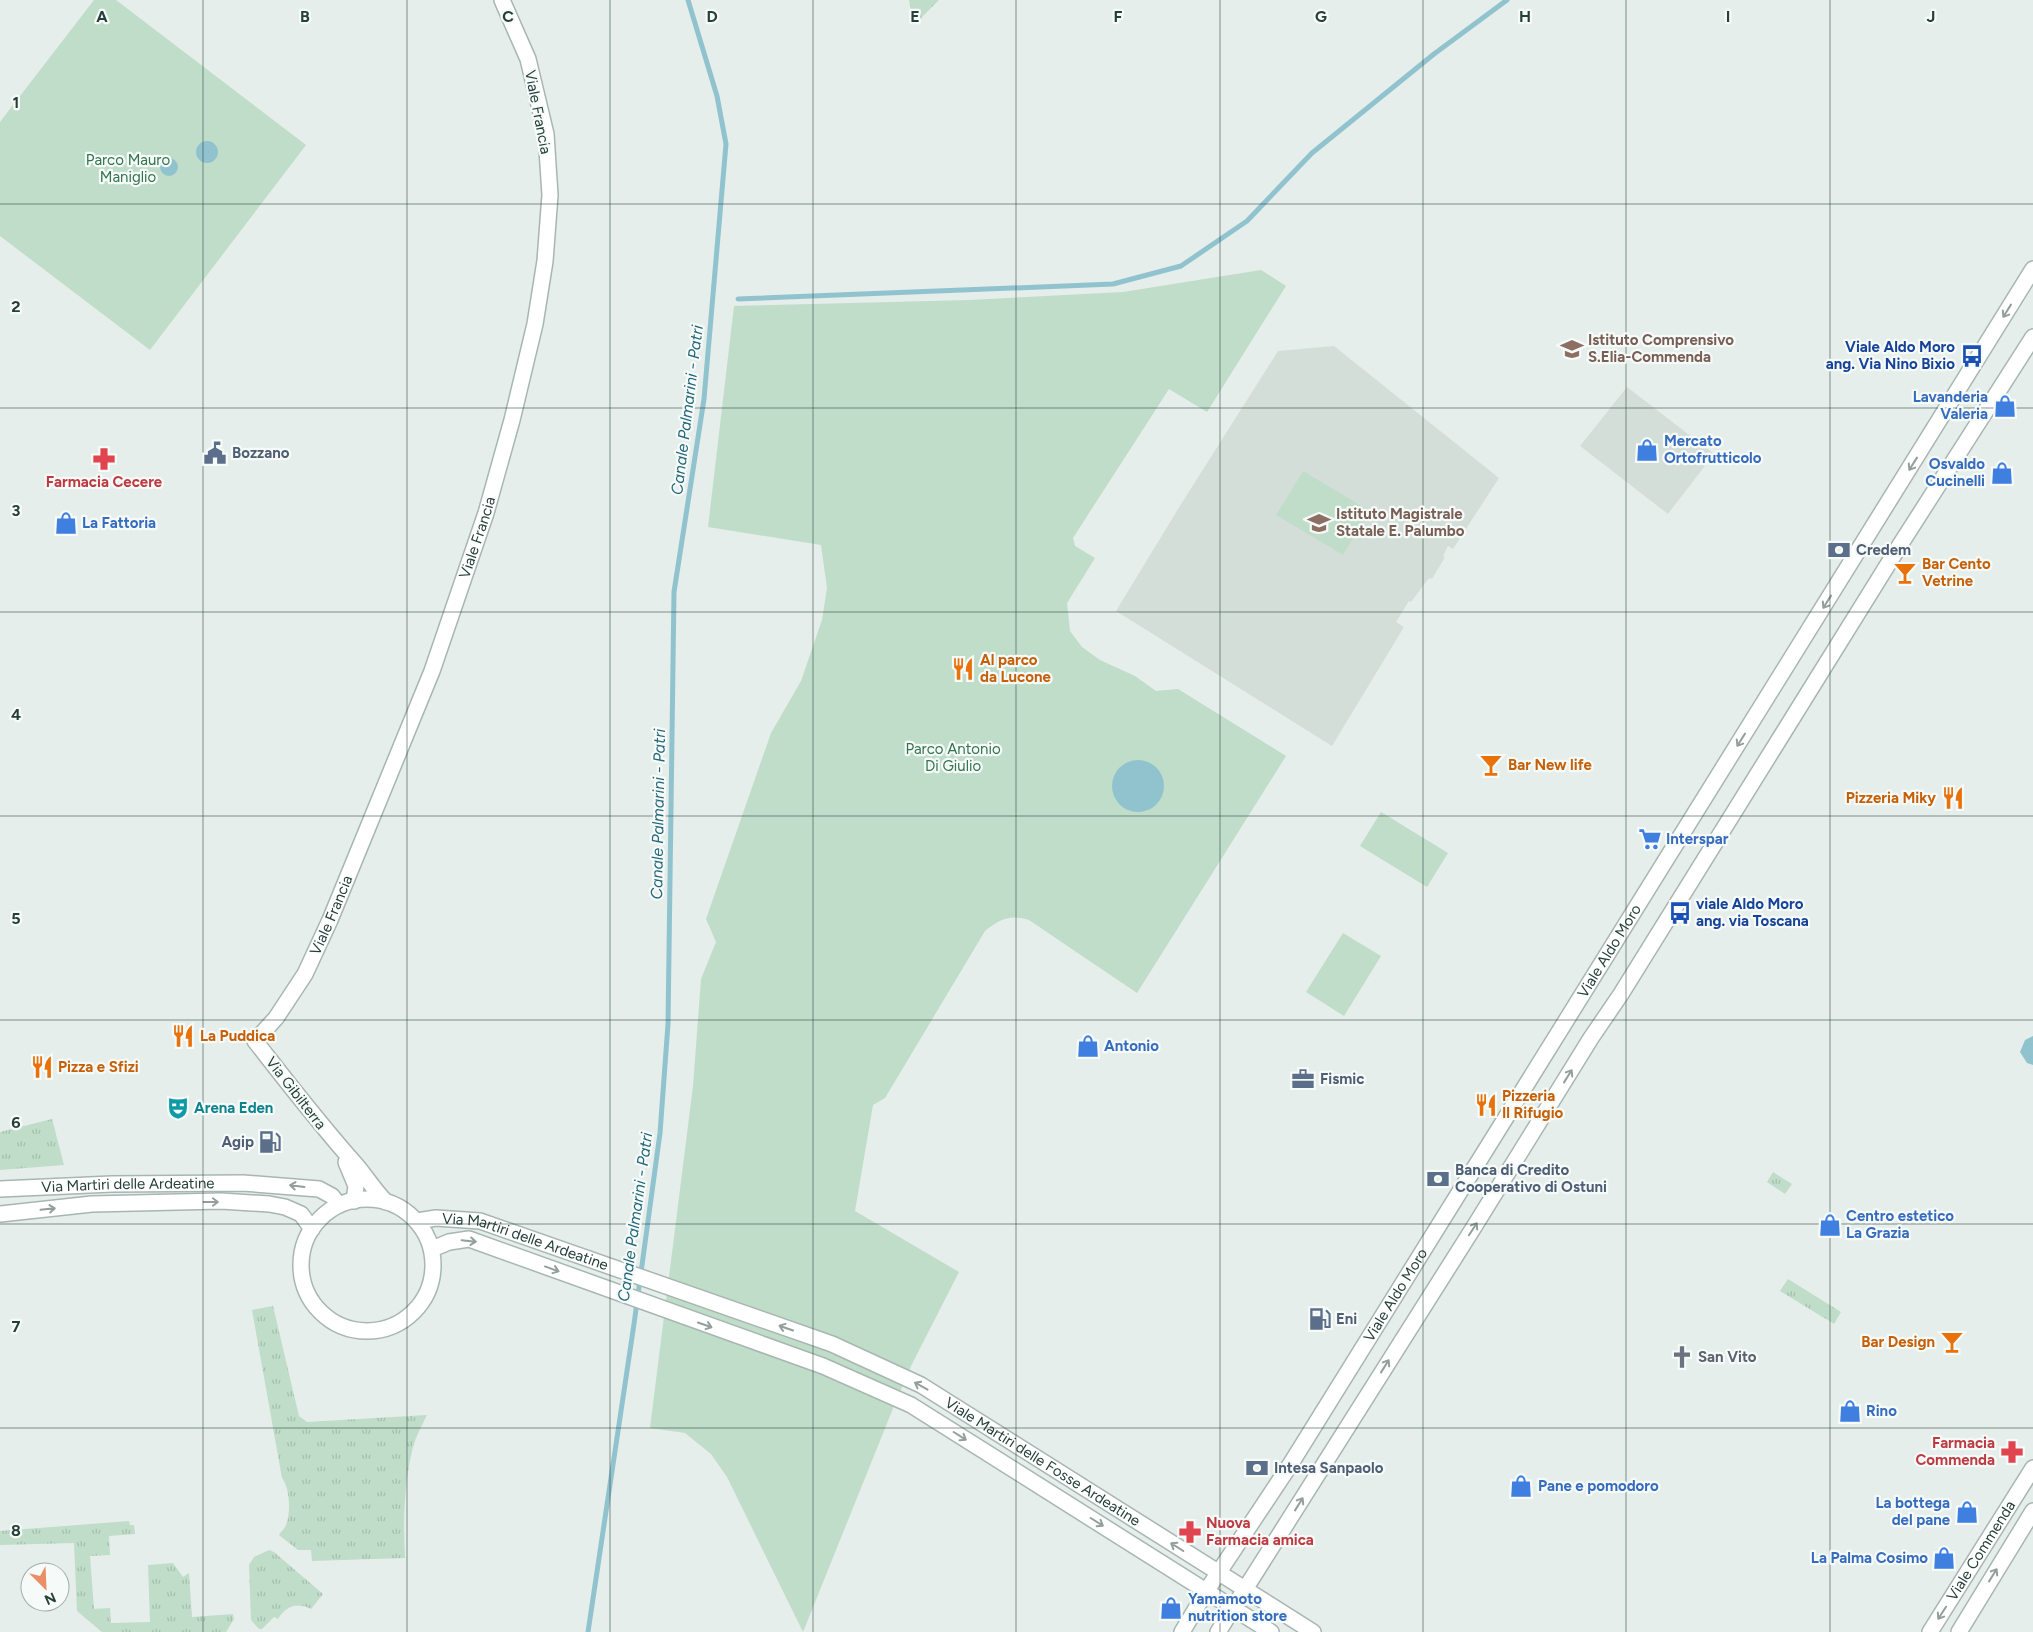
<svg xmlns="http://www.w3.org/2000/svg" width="2033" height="1632" viewBox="0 0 2033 1632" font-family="Figtree,sans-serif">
  <defs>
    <pattern id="grass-tufts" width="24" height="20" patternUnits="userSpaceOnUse" patternTransform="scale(1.25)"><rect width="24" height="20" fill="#c0ddc9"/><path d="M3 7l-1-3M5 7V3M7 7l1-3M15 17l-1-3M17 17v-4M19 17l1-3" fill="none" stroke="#a5bfad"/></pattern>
  </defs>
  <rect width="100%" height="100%" fill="#e5eeea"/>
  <path fill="#d4ded9" d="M 1334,346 L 1499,478 L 1453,549 L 1448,546 L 1443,556 L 1445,557 L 1432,579 L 1429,578 L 1411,602 L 1409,601 L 1396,622 L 1404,627 L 1332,746 L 1116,611 L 1183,501 L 1278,351 Z
    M 1627,387 L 1714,454 L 1668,514 L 1580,446 Z"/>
  <path fill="url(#grass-tufts)" d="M 909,0 L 939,0 L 919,20 L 911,11 Z
    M 52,1119 L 64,1165 L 0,1170 L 0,1132 Z
    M 1773,1172 L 1792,1184 L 1785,1194 L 1767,1182 Z
    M 1788,1279 L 1841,1312 L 1834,1324 L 1780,1291 Z
    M 273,1306 L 299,1416 L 307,1422 L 427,1415 C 422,1425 416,1436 413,1447 C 404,1482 403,1522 405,1558 L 312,1561 L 311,1550 L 298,1550 L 279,1535 C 281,1532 285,1528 286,1525 C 291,1513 290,1488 282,1478 L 252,1310 Z
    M 129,1521 L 130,1525 L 134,1525 L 135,1534 L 109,1536 L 110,1555 L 90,1556 L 94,1609 L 110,1608 L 111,1623 L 150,1622 L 148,1565 L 173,1563 L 183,1577 L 189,1573 L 192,1617 L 233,1614 L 234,1619 L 226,1632 L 102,1632 L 77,1611 L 74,1543 L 0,1545 L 0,1531 Z
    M 269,1550 L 274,1552 L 323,1594 L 311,1609 C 297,1602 286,1606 278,1619 L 274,1617 L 262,1629 L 259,1629 L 251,1620 L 249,1565 L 254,1557 Z"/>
  <path fill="#c0ddc9" d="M 94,0 L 116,0 L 306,145 L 150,350 L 0,236 L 0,122 Z
    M 1261,270 L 1286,286 L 1207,412 L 1169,389 L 1073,538 L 1075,546 L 1095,558 L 1067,603 L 1070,631 L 1082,647 L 1100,660 L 1135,676 L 1156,691 L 1178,689 L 1286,756 L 1137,993 L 1029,920 C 1010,914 1000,919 985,931 L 885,1098 L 873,1105 L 855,1211 L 959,1272 L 911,1366 L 894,1406 L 803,1632 L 727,1477 L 711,1454 L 685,1433 L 650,1428 L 693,1086 L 701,979 L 716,942 L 706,919 L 771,733 L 801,681 L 822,620 L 827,588 L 821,545 L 708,527 L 734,306 L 969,300 L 1123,292 Z
    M 1303,471 L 1370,511 L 1343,555 L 1276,515 Z
    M 1381,812 L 1448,853 L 1427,887 L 1360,846 Z
    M 1343,933 L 1381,956 L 1344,1016 L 1306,992 Z"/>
  <path fill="#91c3cf" d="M196 152a11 11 0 1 1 22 0a11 11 0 1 1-22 0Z
    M160 167a9 9 0 1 1 18 0a9 9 0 1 1-18 0Z
    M1112 786a26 26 0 1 1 52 0a26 26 0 1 1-52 0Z
    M 2033,1036 L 2033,1065 L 2027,1063 L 2020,1052 L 2025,1040 Z"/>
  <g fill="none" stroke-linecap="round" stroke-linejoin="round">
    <path stroke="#91c3cf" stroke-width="5" d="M 738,299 L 1113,284 L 1181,266 L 1247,221 L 1312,153 L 1434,54 L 1507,0
      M 588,1632 L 634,1324 L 660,1133 L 668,1024 L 674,592 L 704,399 L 726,144 L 717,96 L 688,0"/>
    <defs>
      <g id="tertiary">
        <path d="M 346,1162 L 356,1186 L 354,1201"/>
        <path id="s1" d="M 0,1189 L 112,1184 L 243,1183 L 319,1189 L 332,1196 L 339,1205"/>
        <circle cx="367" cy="1265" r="66"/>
        <path id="s2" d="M 386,1202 C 375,1191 367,1178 357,1166 C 321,1126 288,1083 255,1041 L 276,1018 L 305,974 L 330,920 L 432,671 L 486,513 L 512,420 L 535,324 L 545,261 L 550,195 L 546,134 L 528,59 L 502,0"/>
        <path d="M 0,1214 L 92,1204 L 221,1201 L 269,1204 L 285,1207 L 301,1214 L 312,1229"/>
        <path id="s3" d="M 417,1221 L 436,1218 L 480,1221 L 832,1344 L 921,1385 L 1313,1632"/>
        <path d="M 432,1249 L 449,1242 L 469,1239 L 823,1366 L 911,1405 L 1271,1632"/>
        <path id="s4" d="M 1182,1632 L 1207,1590 L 1290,1465 L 2033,269"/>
        <path d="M 1218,1632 L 1474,1227 L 1591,1038 L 1621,994 L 1900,545 L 2033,337"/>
        <path id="s5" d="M 1930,1632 L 2033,1468"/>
        <path d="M 1959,1632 L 2033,1511"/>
      </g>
    </defs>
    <use href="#tertiary" stroke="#a8b6b1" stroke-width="18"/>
    <use href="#tertiary" stroke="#fff" stroke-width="15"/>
  </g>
  <defs><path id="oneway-shaft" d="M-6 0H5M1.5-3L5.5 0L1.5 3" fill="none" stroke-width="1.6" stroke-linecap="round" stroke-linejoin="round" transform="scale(1.25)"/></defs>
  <g stroke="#929f9c">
    <use href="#oneway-shaft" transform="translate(2007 311) rotate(122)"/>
    <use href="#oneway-shaft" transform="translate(1913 464) rotate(122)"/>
    <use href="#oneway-shaft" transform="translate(1827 602) rotate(122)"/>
    <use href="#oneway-shaft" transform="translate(1741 740) rotate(122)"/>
    <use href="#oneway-shaft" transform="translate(1568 1076) rotate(-58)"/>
    <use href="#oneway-shaft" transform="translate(297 1186) rotate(-173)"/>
    <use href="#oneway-shaft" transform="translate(211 1202)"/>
    <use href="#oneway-shaft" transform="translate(48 1209) rotate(-6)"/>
    <use href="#oneway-shaft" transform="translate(1473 1229) rotate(-57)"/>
    <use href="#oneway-shaft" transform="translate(469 1241) rotate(6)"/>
    <use href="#oneway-shaft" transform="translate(552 1269) rotate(20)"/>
    <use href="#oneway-shaft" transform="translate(705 1325) rotate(19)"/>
    <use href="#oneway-shaft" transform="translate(786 1328) rotate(-161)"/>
    <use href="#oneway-shaft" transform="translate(1385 1366) rotate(-58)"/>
    <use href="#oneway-shaft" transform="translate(921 1386) rotate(-151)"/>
    <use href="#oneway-shaft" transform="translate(960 1436) rotate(32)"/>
    <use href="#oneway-shaft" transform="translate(1299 1504) rotate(-58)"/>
    <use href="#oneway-shaft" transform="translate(1097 1522) rotate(32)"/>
    <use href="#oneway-shaft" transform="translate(1177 1547) rotate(-148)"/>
    <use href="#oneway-shaft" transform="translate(1993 1575) rotate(-58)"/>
    <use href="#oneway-shaft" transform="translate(1942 1613) rotate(123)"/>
  </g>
  <path fill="none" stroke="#253f39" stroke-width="1" stroke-opacity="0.55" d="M 203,0 L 203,1632M 407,0 L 407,1632M 610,0 L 610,1632M 813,0 L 813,1632M 1016,0 L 1016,1632M 1220,0 L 1220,1632M 1423,0 L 1423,1632M 1626,0 L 1626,1632M 1830,0 L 1830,1632M 0,204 L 2033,204M 0,408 L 2033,408M 0,612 L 2033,612M 0,816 L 2033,816M 0,1020 L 2033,1020M 0,1224 L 2033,1224M 0,1428 L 2033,1428"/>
  <defs>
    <symbol id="school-bare" viewBox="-9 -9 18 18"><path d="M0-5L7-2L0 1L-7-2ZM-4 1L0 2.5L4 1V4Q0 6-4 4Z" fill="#8d6e63" stroke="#f6faf8" stroke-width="2.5" paint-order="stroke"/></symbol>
    <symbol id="bus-bare" viewBox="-9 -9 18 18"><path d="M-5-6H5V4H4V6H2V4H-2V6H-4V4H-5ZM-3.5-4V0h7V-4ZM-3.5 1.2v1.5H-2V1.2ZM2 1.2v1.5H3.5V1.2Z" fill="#1a4fb4" stroke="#f6faf8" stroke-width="2.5" paint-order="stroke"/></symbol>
    <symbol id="shop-bare" viewBox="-9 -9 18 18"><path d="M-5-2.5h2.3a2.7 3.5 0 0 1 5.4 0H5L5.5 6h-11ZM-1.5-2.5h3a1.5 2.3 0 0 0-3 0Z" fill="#3f7fe0" stroke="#f6faf8" stroke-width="2.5" paint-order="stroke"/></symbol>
    <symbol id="civic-bare" viewBox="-9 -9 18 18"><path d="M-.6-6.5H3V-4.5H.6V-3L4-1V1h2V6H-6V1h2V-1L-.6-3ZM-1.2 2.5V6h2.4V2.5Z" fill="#5c6f8a" stroke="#f6faf8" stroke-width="2.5" paint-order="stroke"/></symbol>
    <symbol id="pharmacy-bare" viewBox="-9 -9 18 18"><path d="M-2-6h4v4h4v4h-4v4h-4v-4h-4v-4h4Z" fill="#e0444e" stroke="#f6faf8" stroke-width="2.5" paint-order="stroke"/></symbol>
    <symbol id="bank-bare" viewBox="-9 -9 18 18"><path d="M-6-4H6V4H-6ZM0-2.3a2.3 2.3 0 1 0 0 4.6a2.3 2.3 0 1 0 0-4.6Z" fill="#5c6f8a" stroke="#f6faf8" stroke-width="2.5" paint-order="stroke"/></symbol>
    <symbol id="bar-bare" viewBox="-9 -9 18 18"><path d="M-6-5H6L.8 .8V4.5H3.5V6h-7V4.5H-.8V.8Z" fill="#e8710a" stroke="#f6faf8" stroke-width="2.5" paint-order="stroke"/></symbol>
    <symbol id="restaurant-bare" viewBox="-9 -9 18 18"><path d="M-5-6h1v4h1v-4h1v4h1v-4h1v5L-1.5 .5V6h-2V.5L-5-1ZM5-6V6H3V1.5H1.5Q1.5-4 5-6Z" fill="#e8710a" stroke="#f6faf8" stroke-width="2.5" paint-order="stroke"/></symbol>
    <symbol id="supermarket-bare" viewBox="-9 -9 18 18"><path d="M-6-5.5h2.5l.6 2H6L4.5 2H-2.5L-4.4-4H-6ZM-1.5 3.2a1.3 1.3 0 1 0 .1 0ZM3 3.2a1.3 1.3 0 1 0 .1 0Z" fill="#3f7fe0" stroke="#f6faf8" stroke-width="2.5" paint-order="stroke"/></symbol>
    <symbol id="office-bare" viewBox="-9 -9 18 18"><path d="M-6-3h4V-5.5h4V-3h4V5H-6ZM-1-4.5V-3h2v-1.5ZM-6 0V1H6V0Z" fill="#5c6f8a" stroke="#f6faf8" stroke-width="2.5" paint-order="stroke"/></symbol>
    <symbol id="theatre-bare" viewBox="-9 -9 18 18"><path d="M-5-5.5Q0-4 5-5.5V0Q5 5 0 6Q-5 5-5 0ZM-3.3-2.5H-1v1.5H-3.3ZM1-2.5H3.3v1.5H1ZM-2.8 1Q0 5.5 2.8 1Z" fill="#0f9aa8" stroke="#f6faf8" stroke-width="2.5" paint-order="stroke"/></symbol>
    <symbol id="fuel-bare" viewBox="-9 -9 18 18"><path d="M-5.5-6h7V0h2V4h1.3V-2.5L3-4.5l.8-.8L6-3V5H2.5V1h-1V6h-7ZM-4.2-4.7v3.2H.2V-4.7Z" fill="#5c6f8a" stroke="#f6faf8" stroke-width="2.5" paint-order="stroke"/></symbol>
    <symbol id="church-bare" viewBox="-9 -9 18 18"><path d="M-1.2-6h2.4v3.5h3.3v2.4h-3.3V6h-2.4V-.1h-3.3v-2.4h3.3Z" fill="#6b7280" stroke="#f6faf8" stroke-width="2.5" paint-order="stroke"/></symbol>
  </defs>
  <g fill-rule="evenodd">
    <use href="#school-bare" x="1556" y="333" width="32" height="32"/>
    <use href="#bus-bare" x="1956" y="340" width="32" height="32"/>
    <use href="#shop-bare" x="1989" y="390" width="32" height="32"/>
    <use href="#shop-bare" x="1631" y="434" width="32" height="32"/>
    <use href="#civic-bare" x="199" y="437" width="32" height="32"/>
    <use href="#pharmacy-bare" x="88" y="443" width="32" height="32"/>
    <use href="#shop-bare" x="1986" y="457" width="32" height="32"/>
    <use href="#shop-bare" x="50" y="507" width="32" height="32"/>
    <use href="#school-bare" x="1303" y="507" width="32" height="32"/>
    <use href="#bank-bare" x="1823" y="534" width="32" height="32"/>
    <use href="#bar-bare" x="1889" y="557" width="32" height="32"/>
    <use href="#restaurant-bare" x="947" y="653" width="32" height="32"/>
    <use href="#bar-bare" x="1475" y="749" width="32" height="32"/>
    <use href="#restaurant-bare" x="1937" y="782" width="32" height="32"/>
    <use href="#supermarket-bare" x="1634" y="823" width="32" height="32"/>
    <use href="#bus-bare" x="1664" y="897" width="32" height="32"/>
    <use href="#restaurant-bare" x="167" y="1020" width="32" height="32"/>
    <use href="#shop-bare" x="1072" y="1030" width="32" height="32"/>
    <use href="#restaurant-bare" x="26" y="1051" width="32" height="32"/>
    <use href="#office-bare" x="1287" y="1063" width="32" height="32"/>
    <use href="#restaurant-bare" x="1470" y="1089" width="32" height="32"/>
    <use href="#theatre-bare" x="162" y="1092" width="32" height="32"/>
    <use href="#fuel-bare" x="254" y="1126" width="32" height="32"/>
    <use href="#bank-bare" x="1422" y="1163" width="32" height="32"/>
    <use href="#shop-bare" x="1814" y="1209" width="32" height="32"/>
    <use href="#fuel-bare" x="1304" y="1303" width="32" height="32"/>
    <use href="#bar-bare" x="1936" y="1326" width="32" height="32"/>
    <use href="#church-bare" x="1666" y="1341" width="32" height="32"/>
    <use href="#shop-bare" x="1834" y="1395" width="32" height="32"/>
    <use href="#pharmacy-bare" x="1996" y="1436" width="32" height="32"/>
    <use href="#bank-bare" x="1241" y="1452" width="32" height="32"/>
    <use href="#shop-bare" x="1505" y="1470" width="32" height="32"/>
    <use href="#shop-bare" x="1951" y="1496" width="32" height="32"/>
    <use href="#pharmacy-bare" x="1174" y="1516" width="32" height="32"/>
    <use href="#shop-bare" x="1928" y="1542" width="32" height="32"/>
    <use href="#shop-bare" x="1155" y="1592" width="32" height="32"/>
  </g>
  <g text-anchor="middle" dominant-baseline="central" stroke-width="4.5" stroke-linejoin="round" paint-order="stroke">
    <g font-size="15" fill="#253f39" stroke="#f6faf8">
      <text transform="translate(538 112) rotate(79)">Viale Francia</text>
      <text stroke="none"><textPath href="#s2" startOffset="761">Viale Francia</textPath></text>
      <text stroke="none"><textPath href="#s2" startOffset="356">Viale Francia</textPath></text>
      <text stroke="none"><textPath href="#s4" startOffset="804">Viale Aldo Moro</textPath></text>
      <text transform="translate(296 1093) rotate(52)">Via Gibilterra</text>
      <text stroke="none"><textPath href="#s1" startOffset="128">Via Martiri delle Ardeatine</textPath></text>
      <text stroke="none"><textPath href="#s3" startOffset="112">Via Martiri delle Ardeatine</textPath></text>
      <text stroke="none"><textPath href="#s4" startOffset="399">Viale Aldo Moro</textPath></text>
      <text stroke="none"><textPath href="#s3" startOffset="678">Viale Martiri delle Fosse Ardeatine</textPath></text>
      <text stroke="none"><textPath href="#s5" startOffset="96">Viale Commenda</textPath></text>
    </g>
    <g font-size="15" fill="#31744e" stroke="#f6faf8">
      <text x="128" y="160">Parco Mauro<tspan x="128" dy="17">Maniglio</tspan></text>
      <text x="953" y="749">Parco Antonio<tspan x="953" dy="17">Di Giulio</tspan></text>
    </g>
    <g font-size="15" font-weight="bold" fill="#785e54" stroke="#f6faf8" text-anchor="start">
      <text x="1588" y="340">Istituto Comprensivo<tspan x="1588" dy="17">S.Elia-Commenda</tspan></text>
      <text x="1336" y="514">Istituto Magistrale<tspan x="1336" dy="17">Statale E. Palumbo</tspan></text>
    </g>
    <g font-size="15" font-weight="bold" fill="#164399" stroke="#f6faf8" text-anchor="end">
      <text x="1955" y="347">Viale Aldo Moro<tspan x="1955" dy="17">ang. Via Nino Bixio</tspan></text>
      <text x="1696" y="904" text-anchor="start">viale Aldo Moro<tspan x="1696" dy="17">ang. via Toscana</tspan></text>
    </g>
    <g font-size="15" font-weight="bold" fill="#366cbe" stroke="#f6faf8" text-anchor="start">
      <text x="1988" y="397" text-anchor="end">Lavanderia<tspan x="1988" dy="17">Valeria</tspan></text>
      <text x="1664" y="441">Mercato<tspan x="1664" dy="17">Ortofrutticolo</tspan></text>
      <text x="1985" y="464" text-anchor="end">Osvaldo<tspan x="1985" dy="17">Cucinelli</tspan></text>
      <text x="82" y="523">La Fattoria</text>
      <text x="1666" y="839">Interspar</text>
      <text x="1104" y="1046">Antonio</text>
      <text x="1846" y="1216">Centro estetico<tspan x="1846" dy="17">La Grazia</tspan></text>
      <text x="1866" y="1411">Rino</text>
      <text x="1538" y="1486">Pane e pomodoro</text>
      <text x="1950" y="1503" text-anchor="end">La bottega<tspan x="1950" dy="17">del pane</tspan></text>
      <text x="1928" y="1558" text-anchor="end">La Palma Cosimo</text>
      <text x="1188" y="1599">Yamamoto<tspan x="1188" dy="17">nutrition store</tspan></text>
    </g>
    <g font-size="15" font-weight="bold" fill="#4e5e75" stroke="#f6faf8" text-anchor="start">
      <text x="232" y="453">Bozzano</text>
      <text x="1856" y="550">Credem</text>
      <text x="1320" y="1079">Fismic</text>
      <text x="254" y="1142" text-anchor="end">Agip</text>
      <text x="1455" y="1170">Banca di Credito<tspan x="1455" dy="17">Cooperativo di Ostuni</tspan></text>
      <text x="1336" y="1319">Eni</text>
      <text x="1274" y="1468">Intesa Sanpaolo</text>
    </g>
    <g font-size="15" font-weight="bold" fill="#be3a42" stroke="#f6faf8">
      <text x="104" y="482">Farmacia Cecere</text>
      <text x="1995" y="1443" text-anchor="end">Farmacia<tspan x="1995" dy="17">Commenda</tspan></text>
      <text x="1206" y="1523" text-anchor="start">Nuova<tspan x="1206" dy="17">Farmacia amica</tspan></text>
    </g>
    <g font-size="15" font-weight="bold" fill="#c56008" stroke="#f6faf8" text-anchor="start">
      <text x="1922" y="564">Bar Cento<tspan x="1922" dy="17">Vetrine</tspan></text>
      <text x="980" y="660">Al parco<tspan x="980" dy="17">da Lucone</tspan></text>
      <text x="1508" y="765">Bar New life</text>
      <text x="1936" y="798" text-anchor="end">Pizzeria Miky</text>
      <text x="200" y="1036">La Puddica</text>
      <text x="58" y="1067">Pizza e Sfizi</text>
      <text x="1502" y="1096">Pizzeria<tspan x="1502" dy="17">Il Rifugio</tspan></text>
      <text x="1935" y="1342" text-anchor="end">Bar Design</text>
    </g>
    <g font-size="15" font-weight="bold" fill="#0d838f" stroke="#f6faf8" text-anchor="start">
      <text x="194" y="1108">Arena Eden</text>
    </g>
    <g font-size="15" font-weight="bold" fill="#5b616d" stroke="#f6faf8" text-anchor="start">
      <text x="1698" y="1357">San Vito</text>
    </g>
    <g font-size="16" font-style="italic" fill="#226679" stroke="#f6faf8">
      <text transform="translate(687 410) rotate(-83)">Canale Palmarini - Patri</text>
      <text transform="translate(658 814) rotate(-89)">Canale Palmarini - Patri</text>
      <text transform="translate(635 1217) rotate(-82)">Canale Palmarini - Patri</text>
    </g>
  </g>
  <g font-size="16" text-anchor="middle" font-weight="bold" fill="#253f39" stroke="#f6faf8" stroke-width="4.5" stroke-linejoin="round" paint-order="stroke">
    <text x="102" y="22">A</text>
    <text x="305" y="22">B</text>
    <text x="508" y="22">C</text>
    <text x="712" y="22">D</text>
    <text x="915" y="22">E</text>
    <text x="1118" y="22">F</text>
    <text x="1321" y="22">G</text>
    <text x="1525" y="22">H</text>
    <text x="1728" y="22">I</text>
    <text x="1931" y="22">J</text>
    <text x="16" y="108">1</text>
    <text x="16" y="312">2</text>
    <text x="16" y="516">3</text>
    <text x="16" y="720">4</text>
    <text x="16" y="924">5</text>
    <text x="16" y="1128">6</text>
    <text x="16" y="1332">7</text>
    <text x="16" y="1536">8</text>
  </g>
  <g transform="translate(45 1587) rotate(156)"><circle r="24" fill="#f6faf8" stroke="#a2afac"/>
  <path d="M0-4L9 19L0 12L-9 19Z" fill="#eb8d66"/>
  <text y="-8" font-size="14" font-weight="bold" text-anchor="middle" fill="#253f39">N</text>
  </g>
</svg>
